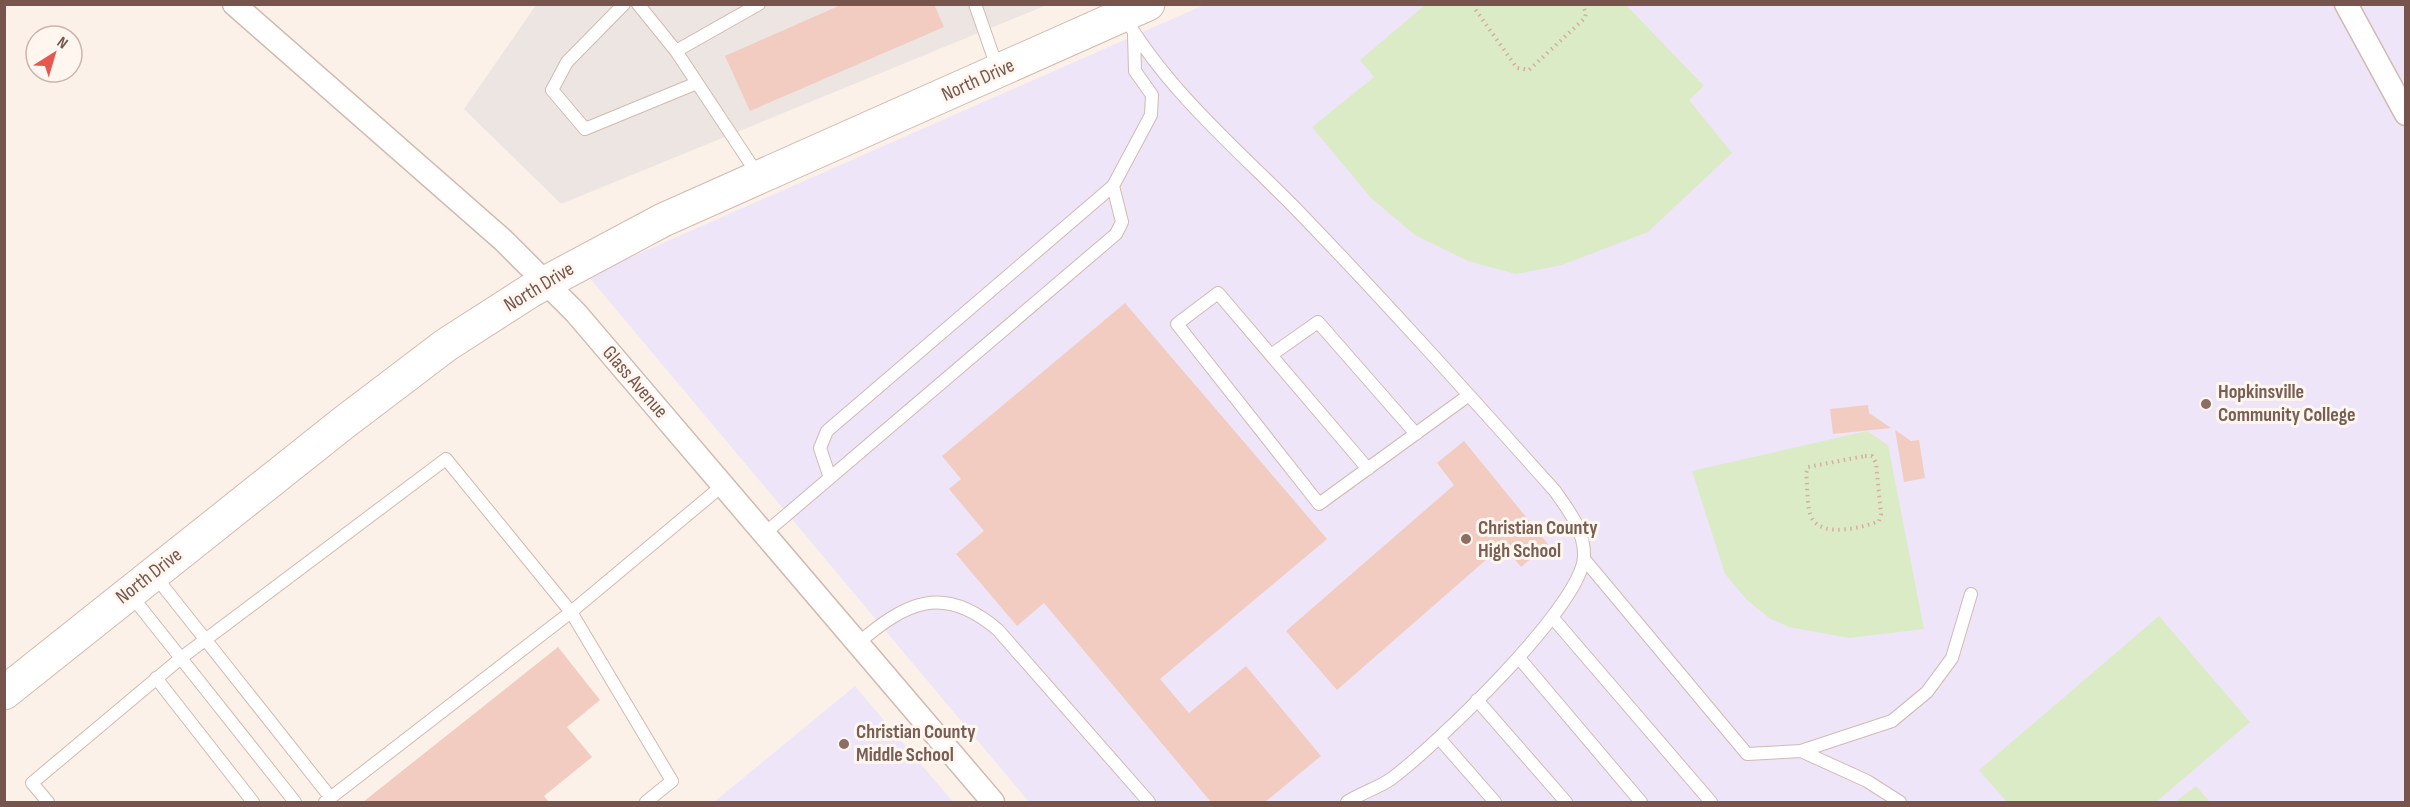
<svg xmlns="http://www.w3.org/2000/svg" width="2410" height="807" viewBox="0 0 2410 807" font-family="'Sofia Sans Condensed',sans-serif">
  <rect width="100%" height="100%" fill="#fcf1e9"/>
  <path fill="#ede5e2" d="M 536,5 L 1047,5 L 561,204 L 464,109 Z"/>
  <path fill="#eee5f9" d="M 1204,5 L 2405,5 L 2405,802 L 1029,802 L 588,276 Z
    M 855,686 L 953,802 L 714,802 Z"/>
  <path fill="#dbebc6" d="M 1425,5 L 1626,5 L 1704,86 L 1689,100 L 1732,153 L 1648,232 L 1562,265 L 1516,274 L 1468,261 L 1415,235 L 1371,198 L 1312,127 L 1374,77 L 1360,60 Z
    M 1867,431 L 1888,445 L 1924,629 L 1849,638 L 1789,627 L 1769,618 L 1746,599 L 1725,574 L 1692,471 Z
    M 2159,616 L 2250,722 L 2156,802 L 2007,802 L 1979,770 Z
    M 2196,786 L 2210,802 L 2175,802 Z"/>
  <path fill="#f2ccc0" d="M 843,4 L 934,4 L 944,27 L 750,111 L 725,56 Z
    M 1125,303 L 1327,539 L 1160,679 L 1189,713 L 1246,666 L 1321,756 L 1265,802 L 1211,802 L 1044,603 L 1017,626 L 956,554 L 984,531 L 949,489 L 961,479 L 942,456 Z
    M 1868,405 L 1869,413 L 1891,428 L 1833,434 L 1830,409 Z
    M 1895,430 L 1911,441 L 1919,440 L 1925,478 L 1904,482 Z
    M 1464,441 L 1548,544 L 1521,567 L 1503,545 L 1337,690 L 1286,631 L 1454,485 L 1437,463 Z
    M 558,647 L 600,700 L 567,727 L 592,757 L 544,796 L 549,802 L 363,802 Z"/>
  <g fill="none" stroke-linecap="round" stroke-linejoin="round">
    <defs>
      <path id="lane" d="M 624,4 L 567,62 L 552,90 L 585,129 L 697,83
        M 638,4 L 676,51 L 758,175
        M 975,4 L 998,70
        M 1124,16 C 1168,91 1236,148 1296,209 C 1385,301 1470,396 1555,491 C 1569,511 1585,531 1584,557 C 1581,607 1434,747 1391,779 C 1378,788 1361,793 1347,802
        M 676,51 L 759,4
        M 1271,355 L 1318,322 L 1416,434
        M 1368,469 L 1218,293 L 1177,324 L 1319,504 L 1469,395
        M 830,478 L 820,448 L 827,431 L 1113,186 L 1151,115 L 1152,95 L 1135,71 L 1134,34
        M 764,534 L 1116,234 L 1122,222 L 1113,186
        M 1584,559 L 1747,754 L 1801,751 L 1892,721 L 1927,692 L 1952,658 L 1971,594
        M 155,576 L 331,798
        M 130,594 L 295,802
        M 1552,617 L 1711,802
        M 857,644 C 906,602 943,583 998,630 L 1149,802
        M 1519,658 L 1641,802
        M 156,678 L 253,802
        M 1477,700 L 1566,802
        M 1439,738 L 1495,802
        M 1801,751 L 1867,781 L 1900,802
        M 48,802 L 32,783 L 181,658 L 446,459 L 571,612 L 672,781 L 646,802
        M 325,802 L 571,612 L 723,485"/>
      <path id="street" d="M 234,4 L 503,240 L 576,313 L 993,802
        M 2346,4 L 2406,114"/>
      <path id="secondary" d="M 4,693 L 342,424 L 446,345 L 530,291 L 663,220 L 1148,4"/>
    </defs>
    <use href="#lane" stroke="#d1bab0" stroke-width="14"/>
    <use href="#street" stroke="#d1bab0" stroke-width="25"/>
    <use href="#secondary" stroke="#d4b9ae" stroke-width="35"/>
    <path stroke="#d7aea3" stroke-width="4" stroke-dasharray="1.5 4.5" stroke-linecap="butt" d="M 1475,4 L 1475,9 L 1517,68 L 1529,70 L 1585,18 L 1586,13 L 1582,4
      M 1865,456 L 1872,456 L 1876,463 L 1881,514 L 1879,521 C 1862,528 1825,537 1813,520 C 1806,510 1808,486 1806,474 L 1808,467 Z"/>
    <use href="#lane" stroke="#fff" stroke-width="12"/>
    <use href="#street" stroke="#fff" stroke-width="22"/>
    <use href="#secondary" stroke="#fff" stroke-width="33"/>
  </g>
  <g fill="#8d6e63" stroke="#fff6ef" stroke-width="2">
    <circle cx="2206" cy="404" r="6"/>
    <circle cx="1466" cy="539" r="6"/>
    <circle cx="844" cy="744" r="6"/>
  </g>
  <g text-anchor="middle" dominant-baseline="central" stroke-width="6" stroke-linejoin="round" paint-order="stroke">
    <g font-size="20" fill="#77544c" stroke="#fff6ef">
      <text transform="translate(978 80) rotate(-24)">North Drive</text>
      <text transform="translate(539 287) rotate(-31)">North Drive</text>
      <text transform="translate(635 382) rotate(49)">Glass Avenue</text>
      <text transform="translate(149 576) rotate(-38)">North Drive</text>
    </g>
    <g font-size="20" font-weight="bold" fill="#785e54" stroke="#fff6ef" text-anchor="start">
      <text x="2218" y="392">Hopkinsville<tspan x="2218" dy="23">Community College</tspan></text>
      <text x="1478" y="528">Christian County<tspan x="1478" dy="23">High School</tspan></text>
      <text x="856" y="732">Christian County<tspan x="856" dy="23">Middle School</tspan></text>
    </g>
  </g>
  <rect width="2410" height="807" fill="none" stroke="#77544c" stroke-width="12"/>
  <g transform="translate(54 54) rotate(37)"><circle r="28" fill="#fff6ef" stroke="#c9b5ae" stroke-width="1.5"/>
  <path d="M0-4.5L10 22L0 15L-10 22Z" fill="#e5574f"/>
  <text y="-9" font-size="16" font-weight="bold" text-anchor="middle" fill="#77544c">N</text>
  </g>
</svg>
